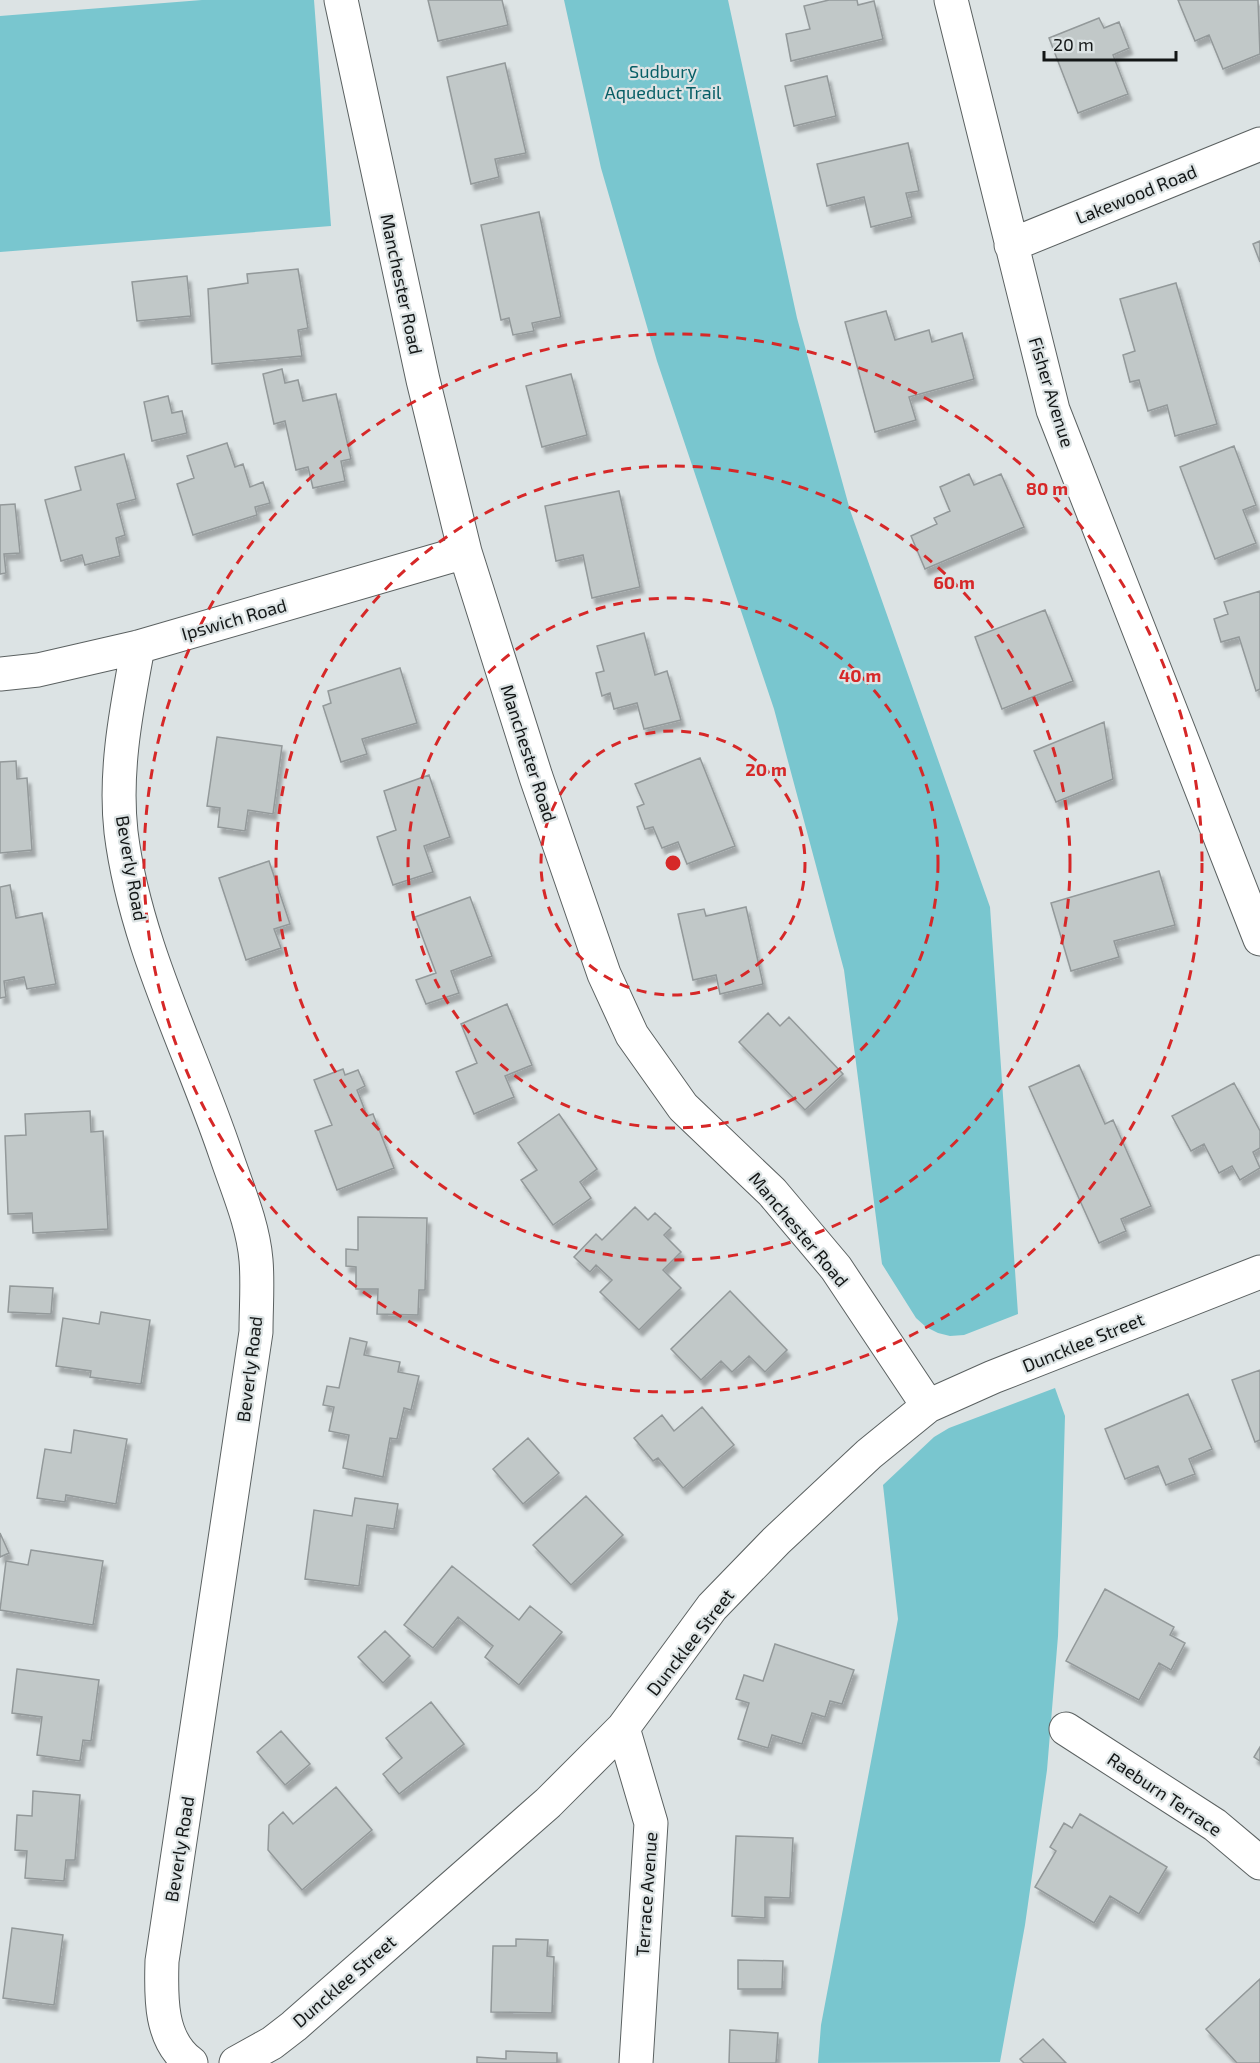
<svg xmlns="http://www.w3.org/2000/svg" width="1260" height="2063" viewBox="0 0 1260 2063" font-family="'Exo 2',sans-serif">
  <defs>
    <filter id="shadow"><feDropShadow dx="3.5" dy="6" stdDeviation="1.5" flood-color="#0004"/></filter>
  </defs>
  <rect width="100%" height="100%" fill="#dce3e4"/>
  <path fill="#79c6cf" d="M 202,0 L 314,0 L 331,226 L 0,252 L 0,16 Z
    M 564,0 L 728,0 L 797,318 L 850,510 L 990,907 L 1018,1314 L 964,1335 L 950,1336 L 938,1333 L 926,1327 L 916,1318 L 882,1264 L 844,970 L 774,709 L 657,361 L 601,168 Z
    M 1055,1388 L 1065,1416 L 1062,1524 L 1058,1636 L 1047,1770 L 1025,1925 L 1000,2062 L 818,2063 L 821,2025 L 898,1619 L 883,1485 L 934,1437 L 949,1428 Z"/>
  <path fill="#c1c8c8" stroke="#93999a" stroke-width="1.5" filter="url(#shadow)" d="M 428,0 L 502,0 L 508,25 L 438,41 Z
    M 829,0 L 857,0 L 858,5 L 874,1 L 883,39 L 791,61 L 786,34 L 810,29 L 804,6 Z
    M 1178,0 L 1258,0 L 1260,54 L 1223,69 L 1209,35 L 1195,41 Z
    M 1099,18 L 1104,28 L 1119,22 L 1129,48 L 1113,55 L 1128,94 L 1078,113 L 1049,38 Z
    M 505,63 L 526,153 L 495,159 L 499,177 L 471,184 L 447,77 Z
    M 827,76 L 836,116 L 794,126 L 785,86 Z
    M 908,143 L 919,191 L 906,193 L 912,217 L 871,227 L 864,197 L 827,206 L 817,164 Z
    M 539,212 L 561,317 L 532,323 L 534,331 L 513,335 L 509,318 L 501,320 L 481,225 Z
    M 1260,241 L 1260,262 L 1253,244 Z
    M 298,269 L 308,328 L 298,330 L 302,356 L 212,364 L 208,289 L 248,283 L 247,274 Z
    M 187,276 L 191,316 L 137,321 L 132,282 Z
    M 1176,283 L 1217,424 L 1175,436 L 1167,405 L 1148,411 L 1139,380 L 1130,382 L 1123,355 L 1135,351 L 1120,299 Z
    M 886,311 L 895,340 L 929,330 L 932,342 L 962,333 L 974,379 L 909,397 L 916,420 L 875,432 L 845,322 Z
    M 282,369 L 285,383 L 298,380 L 303,401 L 336,394 L 351,459 L 341,461 L 345,481 L 313,488 L 308,467 L 296,470 L 285,421 L 274,424 L 263,374 Z
    M 571,374 L 587,435 L 542,447 L 526,386 Z
    M 168,396 L 172,413 L 182,411 L 187,433 L 152,441 L 144,402 Z
    M 227,443 L 235,467 L 243,464 L 250,487 L 263,482 L 270,503 L 255,507 L 257,515 L 193,535 L 177,484 L 194,478 L 187,456 Z
    M 1234,446 L 1256,505 L 1243,510 L 1256,543 L 1215,559 L 1180,467 Z
    M 124,454 L 136,499 L 117,504 L 125,535 L 116,538 L 120,556 L 85,565 L 82,555 L 61,561 L 45,500 L 81,490 L 75,467 Z
    M 969,474 L 974,485 L 1001,474 L 1024,527 L 925,569 L 911,536 L 937,524 L 934,518 L 950,511 L 940,487 Z
    M 619,491 L 640,587 L 592,598 L 583,555 L 556,561 L 545,506 Z
    M 15,504 L 20,553 L 4,554 L 6,573 L 0,574 L 0,505 Z
    M 1260,591 L 1260,689 L 1256,691 L 1239,637 L 1221,642 L 1214,619 L 1228,614 L 1224,602 Z
    M 1045,610 L 1073,681 L 1002,709 L 975,637 Z
    M 644,633 L 655,675 L 667,671 L 681,720 L 644,729 L 637,703 L 614,709 L 610,693 L 602,696 L 596,673 L 604,671 L 597,646 Z
    M 400,668 L 417,723 L 362,739 L 367,754 L 341,762 L 323,706 L 331,703 L 328,691 Z
    M 1104,722 L 1113,779 L 1056,802 L 1034,751 Z
    M 217,737 L 282,746 L 273,814 L 248,810 L 245,831 L 218,827 L 220,808 L 207,806 Z
    M 700,758 L 735,846 L 687,864 L 678,842 L 662,848 L 653,827 L 645,829 L 637,807 L 644,804 L 635,784 Z
    M 16,761 L 17,779 L 27,778 L 32,850 L 0,853 L 0,762 Z
    M 429,775 L 450,837 L 424,846 L 433,872 L 393,885 L 377,837 L 396,830 L 384,791 Z
    M 269,861 L 290,924 L 274,929 L 281,948 L 246,960 L 219,878 Z
    M 1159,871 L 1175,925 L 1114,941 L 1119,957 L 1071,971 L 1051,903 Z
    M 10,885 L 16,918 L 42,913 L 56,984 L 27,989 L 24,977 L 4,981 L 6,997 L 0,998 L 0,887 Z
    M 470,897 L 492,956 L 451,971 L 459,993 L 426,1004 L 416,980 L 436,973 L 415,917 Z
    M 746,907 L 763,984 L 720,994 L 716,975 L 693,980 L 678,914 L 704,909 L 706,916 Z
    M 507,1004 L 532,1065 L 505,1076 L 514,1097 L 474,1114 L 456,1072 L 477,1063 L 461,1024 Z
    M 768,1013 L 780,1026 L 789,1017 L 843,1074 L 805,1110 L 739,1042 Z
    M 1079,1065 L 1105,1124 L 1113,1120 L 1151,1206 L 1121,1219 L 1126,1231 L 1099,1243 L 1029,1087 Z
    M 343,1069 L 345,1075 L 358,1070 L 365,1086 L 357,1090 L 367,1116 L 373,1114 L 394,1168 L 337,1190 L 315,1131 L 332,1125 L 314,1080 Z
    M 1234,1083 L 1260,1131 L 1260,1148 L 1253,1152 L 1260,1168 L 1240,1180 L 1232,1166 L 1219,1173 L 1204,1144 L 1191,1151 L 1172,1116 Z
    M 90,1111 L 91,1132 L 103,1131 L 108,1229 L 33,1233 L 32,1213 L 8,1214 L 5,1136 L 26,1135 L 25,1114 Z
    M 559,1114 L 597,1169 L 580,1182 L 591,1198 L 553,1225 L 521,1180 L 537,1170 L 518,1143 Z
    M 635,1207 L 648,1220 L 655,1213 L 671,1228 L 664,1235 L 681,1252 L 663,1270 L 681,1288 L 639,1330 L 600,1292 L 612,1280 L 596,1265 L 590,1272 L 574,1257 L 596,1234 L 602,1240 Z
    M 358,1217 L 427,1218 L 425,1290 L 419,1290 L 418,1315 L 377,1314 L 378,1289 L 356,1289 L 356,1267 L 346,1266 L 346,1249 L 358,1250 Z
    M 10,1286 L 53,1288 L 51,1314 L 8,1312 Z
    M 730,1291 L 787,1350 L 765,1372 L 749,1356 L 732,1372 L 721,1361 L 701,1380 L 671,1349 Z
    M 101,1312 L 150,1320 L 141,1384 L 90,1377 L 91,1371 L 56,1366 L 63,1318 L 99,1324 Z
    M 350,1338 L 367,1342 L 364,1355 L 400,1362 L 398,1372 L 419,1376 L 411,1410 L 404,1408 L 397,1439 L 390,1438 L 383,1477 L 343,1468 L 349,1435 L 329,1431 L 334,1407 L 323,1405 L 327,1386 L 339,1388 Z
    M 1260,1370 L 1260,1440 L 1255,1442 L 1232,1380 Z
    M 1188,1394 L 1212,1449 L 1189,1459 L 1195,1474 L 1166,1485 L 1158,1466 L 1125,1479 L 1105,1429 Z
    M 702,1407 L 734,1445 L 683,1488 L 658,1458 L 653,1461 L 634,1438 L 662,1415 L 674,1431 Z
    M 74,1430 L 127,1439 L 116,1504 L 66,1495 L 65,1502 L 37,1498 L 45,1449 L 71,1453 Z
    M 528,1438 L 559,1473 L 523,1504 L 493,1469 Z
    M 586,1496 L 623,1535 L 571,1585 L 533,1545 Z
    M 355,1498 L 398,1504 L 394,1529 L 367,1525 L 359,1586 L 305,1579 L 314,1510 L 352,1516 Z
    M 0,1533 L 9,1553 L 0,1557 Z
    M 31,1550 L 103,1561 L 93,1625 L 0,1610 L 6,1561 L 28,1565 Z
    M 452,1566 L 519,1620 L 530,1606 L 562,1632 L 519,1685 L 485,1657 L 493,1646 L 458,1617 L 433,1648 L 404,1625 Z
    M 1105,1589 L 1174,1627 L 1170,1635 L 1185,1643 L 1171,1670 L 1159,1663 L 1139,1700 L 1066,1661 Z
    M 385,1631 L 410,1656 L 383,1683 L 358,1657 Z
    M 775,1644 L 854,1670 L 842,1704 L 830,1701 L 825,1717 L 812,1713 L 802,1744 L 772,1735 L 768,1748 L 738,1739 L 749,1703 L 736,1699 L 744,1675 L 763,1681 Z
    M 17,1669 L 99,1680 L 91,1741 L 83,1740 L 80,1761 L 37,1755 L 42,1717 L 12,1713 Z
    M 431,1702 L 464,1744 L 399,1794 L 383,1774 L 402,1758 L 386,1738 Z
    M 281,1731 L 310,1764 L 285,1785 L 257,1752 Z
    M 1260,1747 L 1260,1761 L 1254,1757 Z
    M 336,1787 L 372,1830 L 302,1890 L 268,1850 L 269,1825 L 283,1812 L 293,1824 Z
    M 33,1791 L 80,1795 L 75,1860 L 66,1860 L 64,1881 L 25,1878 L 27,1851 L 15,1850 L 17,1815 L 32,1816 Z
    M 1080,1814 L 1167,1867 L 1139,1914 L 1110,1896 L 1094,1923 L 1035,1887 L 1056,1851 L 1050,1847 L 1064,1823 L 1072,1828 Z
    M 736,1836 L 793,1838 L 790,1898 L 765,1897 L 765,1918 L 732,1916 Z
    M 12,1928 L 63,1935 L 54,2005 L 3,1998 Z
    M 516,1939 L 548,1940 L 547,1956 L 554,1957 L 552,2013 L 491,2012 L 493,1946 L 516,1946 Z
    M 738,1960 L 783,1961 L 782,1989 L 738,1989 Z
    M 1260,1979 L 1260,2063 L 1237,2063 L 1206,2029 Z
    M 730,2030 L 778,2033 L 776,2063 L 729,2063 Z
    M 1043,2039 L 1066,2063 L 1024,2063 L 1020,2059 Z
    M 506,2051 L 557,2053 L 557,2063 L 477,2063 L 477,2057 L 506,2059 Z"/>
  <g fill="none" stroke-linecap="round" stroke-linejoin="round">
    <defs>
      <path id="street" d="M 341,0 L 423,380 L 465,552 L 536,777 L 604,974 L 632,1035 L 683,1107 L 772,1192 L 836,1268 L 928,1406
        M 951,0 L 1053,410 L 1260,939
        M 1011,245 L 1260,144
        M 138,647 C 127,707 114,770 121,832 C 135,945 190,1048 226,1155 C 237,1188 253,1224 256,1260 C 258,1283 256,1308 256,1332 L 162,1961 C 161,1995 159,2040 191,2063
        M 0,674 L 38,670 L 138,647 L 465,552
        M 623,1728 L 651,1823 L 636,2063
        M 1066,1729 L 1215,1825 L 1260,1863
        M 236,2063 L 272,2043 L 294,2026 L 548,1803 L 623,1728 L 712,1607 L 776,1541 L 869,1454 L 928,1406 L 993,1377 L 1260,1272"/>
    </defs>
    <use href="#street" stroke="#5b6161" stroke-width="35"/>
    <use href="#street" stroke="#fff" stroke-width="33"/>
  </g>
  <g fill="none" stroke="#d62828" stroke-width="3" stroke-dasharray="10 8">
    <circle cx="673" cy="863" r="132"/>
    <circle cx="673" cy="863" r="265"/>
    <circle cx="673" cy="863" r="397"/>
    <circle cx="673" cy="863" r="529"/>
  </g>
  <g text-anchor="middle" dominant-baseline="central" stroke-width="4.5" stroke-linejoin="round" paint-order="stroke">
    <g font-size="18" fill="#075e66" stroke="#dce3e4">
      <text x="663" y="71">Sudbury<tspan x="663" dy="21">Aqueduct Trail</tspan></text>
    </g>
    <g font-size="18" fill="#131616" stroke="#dce3e4">
      <text transform="translate(1136 194) rotate(-22)">Lakewood Road</text>
      <text transform="translate(402 284) rotate(78)">Manchester Road</text>
      <text transform="translate(1052 392) rotate(73)">Fisher Avenue</text>
      <text transform="translate(234 619) rotate(-16)">Ipswich Road</text>
      <text transform="translate(529 753) rotate(72)">Manchester Road</text>
      <text transform="translate(132 868) rotate(80)">Beverly Road</text>
      <text transform="translate(799 1229) rotate(50)">Manchester Road</text>
      <text transform="translate(1083 1342) rotate(-22)">Duncklee Street</text>
      <text transform="translate(249 1369) rotate(-83)">Beverly Road</text>
      <text transform="translate(690 1642) rotate(-52)">Duncklee Street</text>
      <text transform="translate(1165 1794) rotate(34)">Raeburn Terrace</text>
      <text transform="translate(179 1849) rotate(-81)">Beverly Road</text>
      <text transform="translate(646 1894) rotate(-86)">Terrace Avenue</text>
      <text transform="translate(344 1981) rotate(-41)">Duncklee Street</text>
    </g>
  </g>
  <circle cx="673" cy="863" r="9" fill="#d62828" stroke="#dce3e4" stroke-width="3"/>
  <g font-size="18" text-anchor="middle" font-weight="bold" fill="#d62828" stroke="#dce3e4" stroke-width="4.5" stroke-linejoin="round" paint-order="stroke">
    <text x="1047" y="495">80 m</text>
    <text x="954" y="589">60 m</text>
    <text x="860" y="682">40 m</text>
    <text x="766" y="776">20 m</text>
  </g>
  <path d="M1044 51v9h132v-9" fill="none" stroke="#131616" stroke-width="3"/>
  <text x="1053" y="51" font-size="18" fill="#131616" stroke="#dce3e4" stroke-width="4.5" paint-order="stroke">20 m</text>
</svg>
